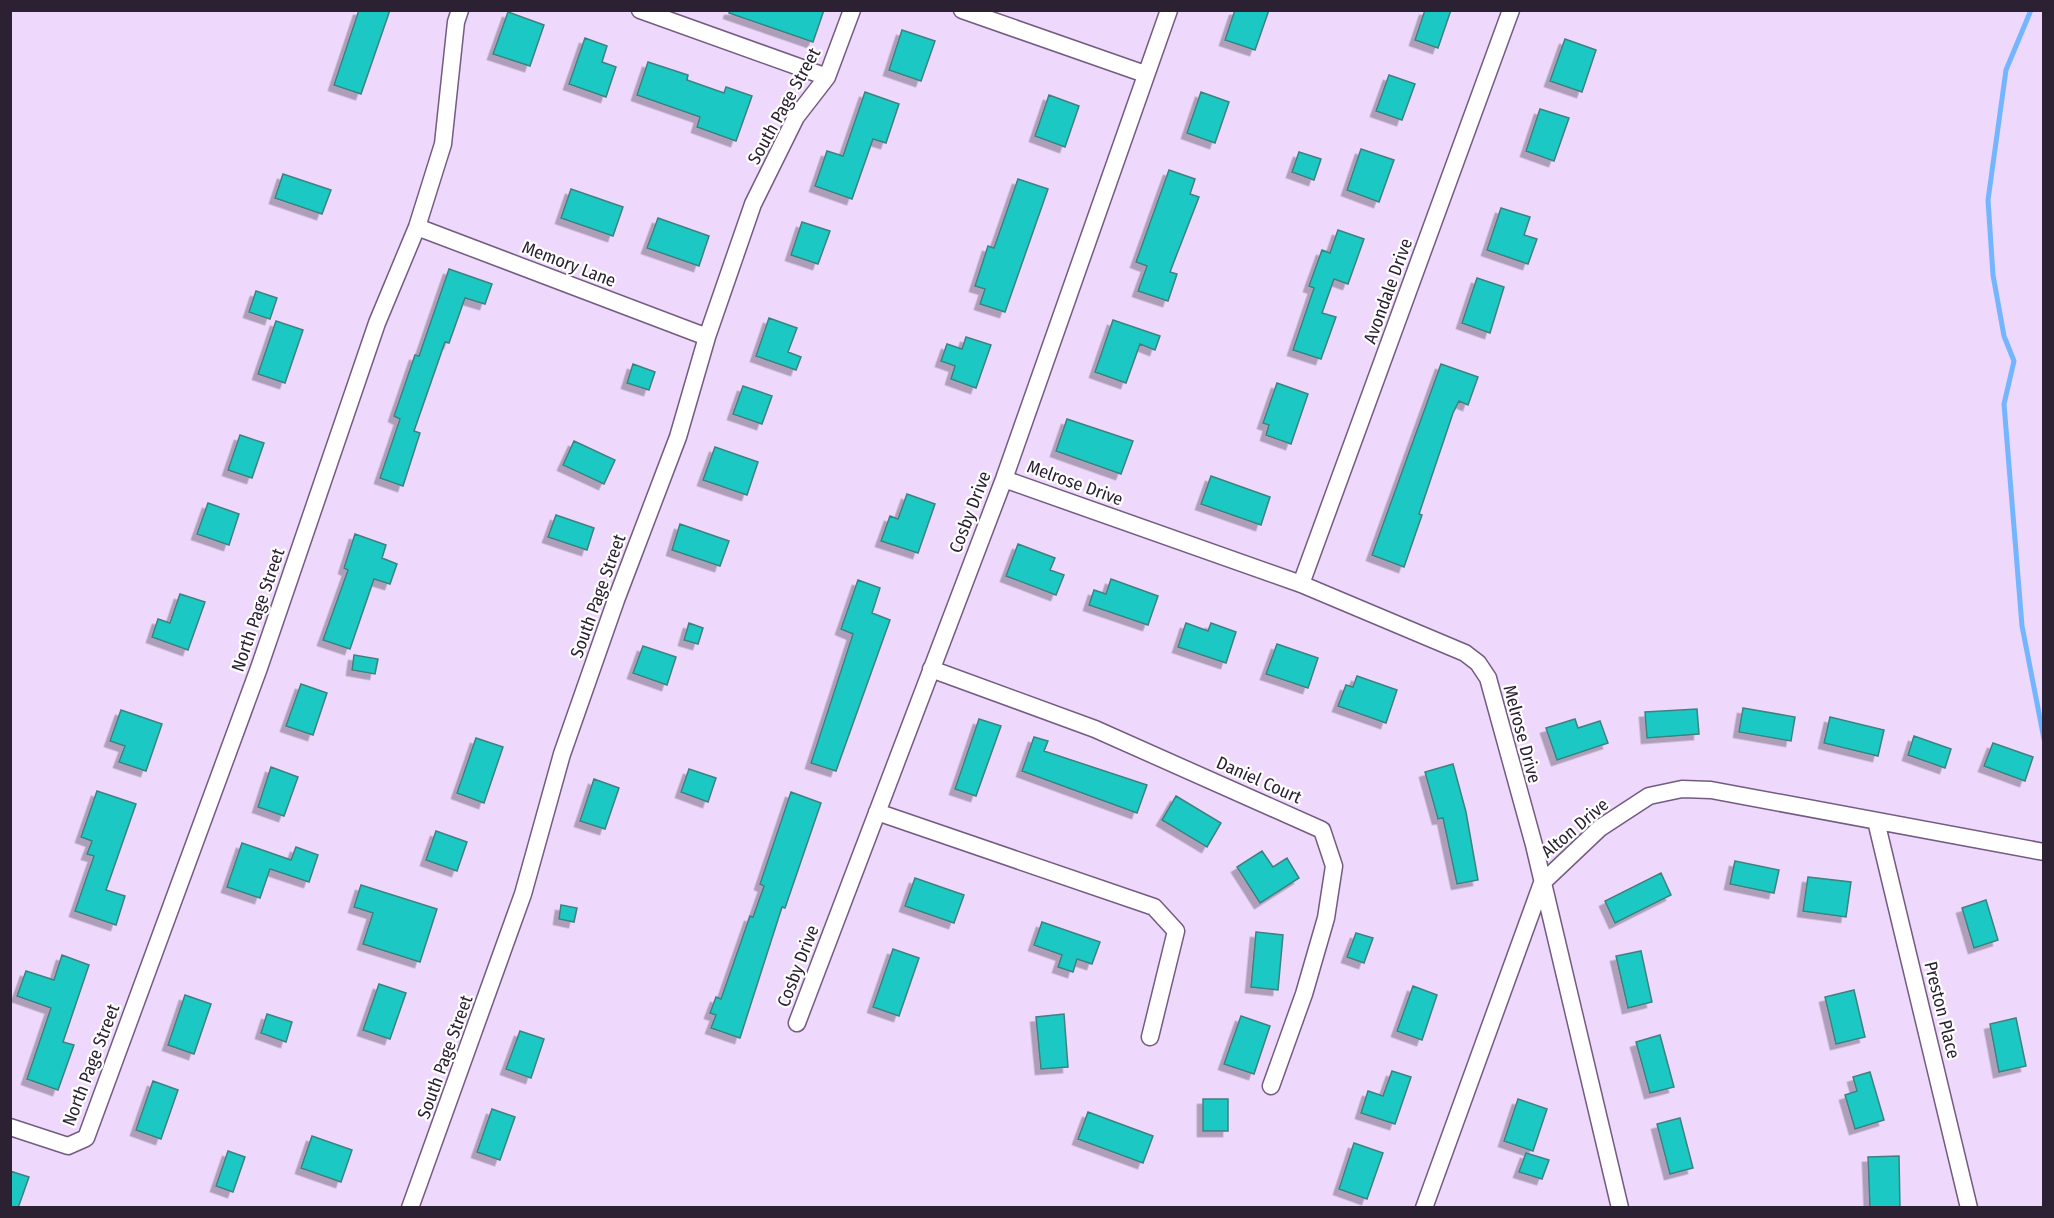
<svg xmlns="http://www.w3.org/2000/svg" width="2054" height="1218" viewBox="0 0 2054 1218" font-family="'Fira Sans Condensed',sans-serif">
  <defs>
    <filter id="shadow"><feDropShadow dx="-5.5" dy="5.5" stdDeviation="0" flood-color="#0004"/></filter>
  </defs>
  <rect width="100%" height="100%" fill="#eed8fc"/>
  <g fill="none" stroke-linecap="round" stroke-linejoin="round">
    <path stroke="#73b5fe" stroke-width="5" d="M 2031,10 L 2006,70 L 1988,200 L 1993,275 L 2004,336 L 2014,361 L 2004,404 L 2022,626 L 2044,739"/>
  </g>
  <path fill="#1ac8c3" stroke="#40817f" stroke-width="1.5" filter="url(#shadow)" d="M 359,10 L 390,10 L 361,94 L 334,85 Z
    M 730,10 L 824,10 L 813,42 L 729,13 Z
    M 1235,10 L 1269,10 L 1255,50 L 1225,40 Z
    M 1425,10 L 1451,10 L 1438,48 L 1415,40 Z
    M 508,12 L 544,25 L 530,66 L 493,54 Z
    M 902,30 L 935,41 L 921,81 L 889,70 Z
    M 585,38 L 607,46 L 602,62 L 616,67 L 606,97 L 569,84 Z
    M 1565,39 L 1596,50 L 1582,92 L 1550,81 Z
    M 648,62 L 688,75 L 687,80 L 724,93 L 726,87 L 752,96 L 736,141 L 697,127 L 700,117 L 637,95 Z
    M 1389,75 L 1415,84 L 1402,120 L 1376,111 Z
    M 865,92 L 899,104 L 886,143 L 873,139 L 852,199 L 815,186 L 827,151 L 843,156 Z
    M 1201,92 L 1229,102 L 1215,143 L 1187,133 Z
    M 1049,95 L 1079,106 L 1065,147 L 1035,136 Z
    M 1540,109 L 1569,118 L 1554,161 L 1526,151 Z
    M 1361,149 L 1394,160 L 1379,202 L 1347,190 Z
    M 1299,152 L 1321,159 L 1314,180 L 1292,172 Z
    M 1169,170 L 1195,179 L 1190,194 L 1199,197 L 1170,272 L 1177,274 L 1168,301 L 1138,291 L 1147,266 L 1136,262 Z
    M 283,174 L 331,190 L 322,214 L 275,198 Z
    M 1018,179 L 1048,189 L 1005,312 L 980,304 L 985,289 L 975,286 L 988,246 L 994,248 Z
    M 571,189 L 623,207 L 613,236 L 561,218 Z
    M 1501,208 L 1530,217 L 1524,235 L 1537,239 L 1528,264 L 1487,250 Z
    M 658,218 L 709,236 L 699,266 L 647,248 Z
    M 802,222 L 830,231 L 818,264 L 791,255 Z
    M 1338,230 L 1364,239 L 1348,284 L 1334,279 L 1322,313 L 1336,317 L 1321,359 L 1293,350 L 1314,288 L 1309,286 L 1322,250 L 1330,253 Z
    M 449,269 L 492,284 L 485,304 L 465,298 L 449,343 L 445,342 L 414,431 L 420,433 L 403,486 L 380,478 L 400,419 L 394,416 L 415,355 L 419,356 Z
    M 1477,278 L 1504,287 L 1490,333 L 1462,323 Z
    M 256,291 L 277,298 L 270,319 L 249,312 Z
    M 769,318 L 797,328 L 788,352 L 801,357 L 796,370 L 756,356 Z
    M 1113,320 L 1160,336 L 1155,350 L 1140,344 L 1126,383 L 1095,372 Z
    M 276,321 L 303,330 L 285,383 L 258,374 Z
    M 966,337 L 991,345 L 976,388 L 951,379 L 955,366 L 941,361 L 947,344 L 962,349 Z
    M 633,364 L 655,372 L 649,390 L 627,383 Z
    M 1441,364 L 1478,377 L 1468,405 L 1459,401 L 1453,413 L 1419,514 L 1422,515 L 1404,567 L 1372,555 Z
    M 1277,383 L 1308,394 L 1291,444 L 1266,435 L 1269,425 L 1263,423 Z
    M 743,386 L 772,396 L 762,424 L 733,414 Z
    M 1067,419 L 1133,441 L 1121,474 L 1056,451 Z
    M 240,435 L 264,443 L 252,478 L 228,470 Z
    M 574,441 L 615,460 L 604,484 L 563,465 Z
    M 715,447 L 758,462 L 747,495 L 703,480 Z
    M 1211,476 L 1270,497 L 1261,525 L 1201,504 Z
    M 907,494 L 935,504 L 918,553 L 881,541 L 890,516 L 898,519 Z
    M 208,503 L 239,514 L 229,545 L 197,534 Z
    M 556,515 L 594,528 L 587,550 L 548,537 Z
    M 680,524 L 729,541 L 720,566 L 672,550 Z
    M 355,534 L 386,545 L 382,558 L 397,564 L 390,584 L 374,579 L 350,649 L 323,640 L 348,570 L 344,568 Z
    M 1018,544 L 1055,558 L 1050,570 L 1064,575 L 1056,595 L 1006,576 Z
    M 1111,579 L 1158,596 L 1148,625 L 1089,605 L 1094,590 L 1106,594 Z
    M 858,580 L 880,588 L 872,613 L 890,620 L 836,771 L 811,763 L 853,634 L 841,629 Z
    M 180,594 L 205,602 L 188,650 L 152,637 L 158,619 L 170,623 Z
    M 689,623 L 703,628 L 698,644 L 684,640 Z
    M 1186,623 L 1208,631 L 1211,623 L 1236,632 L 1226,663 L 1178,647 Z
    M 1277,644 L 1318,658 L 1308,688 L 1266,674 Z
    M 643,646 L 676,657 L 667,685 L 633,673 Z
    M 354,655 L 378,659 L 375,674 L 352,670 Z
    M 1357,676 L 1397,690 L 1386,723 L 1338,706 L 1346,685 L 1353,687 Z
    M 301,684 L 327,693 L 313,735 L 286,726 Z
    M 1743,708 L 1795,717 L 1791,741 L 1739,732 Z
    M 1697,709 L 1699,734 L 1647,738 L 1645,712 Z
    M 121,710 L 162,724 L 146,771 L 119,762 L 125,746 L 110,741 Z
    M 1830,717 L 1884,730 L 1878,756 L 1824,743 Z
    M 979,719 L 1001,726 L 976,796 L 955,789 Z
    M 1575,719 L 1578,728 L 1600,721 L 1608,743 L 1557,760 L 1546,728 Z
    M 1914,736 L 1951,749 L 1945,768 L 1908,755 Z
    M 1034,737 L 1048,741 L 1044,751 L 1147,785 L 1137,813 L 1022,771 Z
    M 476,738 L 503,747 L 484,803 L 457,793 Z
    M 1993,743 L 2033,757 L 2025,781 L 1984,766 Z
    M 1453,764 L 1466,812 L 1478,880 L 1457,884 L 1443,818 L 1438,819 L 1425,772 Z
    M 271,767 L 298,777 L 284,816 L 258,807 Z
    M 689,769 L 716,778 L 708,802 L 681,792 Z
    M 594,779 L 619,788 L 605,829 L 580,821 Z
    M 97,791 L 136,804 L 106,890 L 125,896 L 116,925 L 75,911 L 94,856 L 87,854 L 92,841 L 81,837 Z
    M 791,792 L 821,803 L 785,908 L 782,907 L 740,1038 L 711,1028 L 716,1015 L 710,1013 L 716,997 L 721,999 L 750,916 L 753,917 L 764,886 L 760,884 Z
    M 1176,796 L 1221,823 L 1207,847 L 1162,820 Z
    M 436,831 L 467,842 L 457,871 L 426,860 Z
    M 242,843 L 291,860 L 296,847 L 318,855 L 309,882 L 270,869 L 260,898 L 227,887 Z
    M 1262,851 L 1273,867 L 1287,858 L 1299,878 L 1260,903 L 1237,867 Z
    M 1735,861 L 1779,870 L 1774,893 L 1730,884 Z
    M 1661,873 L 1671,895 L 1615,923 L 1605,901 Z
    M 1808,877 L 1851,882 L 1846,917 L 1803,911 Z
    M 915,878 L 964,895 L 954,923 L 905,906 Z
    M 361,885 L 437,909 L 420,962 L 363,944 L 373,913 L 354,907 Z
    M 1986,900 L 1998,940 L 1974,948 L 1962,908 Z
    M 561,905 L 577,908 L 574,922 L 559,919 Z
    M 1042,922 L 1100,942 L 1092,964 L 1077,959 L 1073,972 L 1058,967 L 1062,955 L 1034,945 Z
    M 1256,932 L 1283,935 L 1278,990 L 1251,987 Z
    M 1356,933 L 1373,938 L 1364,963 L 1347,957 Z
    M 893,949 L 919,958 L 899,1016 L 873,1007 Z
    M 1641,951 L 1652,1002 L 1628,1008 L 1616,956 Z
    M 62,955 L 89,965 L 63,1042 L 74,1045 L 58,1090 L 27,1079 L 51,1008 L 17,996 L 26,971 L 54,980 Z
    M 379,984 L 406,993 L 390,1039 L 363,1030 Z
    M 1413,986 L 1437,995 L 1422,1040 L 1397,1031 Z
    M 1854,990 L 1865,1037 L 1836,1044 L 1825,997 Z
    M 185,995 L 211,1004 L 194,1054 L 168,1045 Z
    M 267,1014 L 292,1022 L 286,1042 L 261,1033 Z
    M 1064,1014 L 1068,1067 L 1041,1069 L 1036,1017 Z
    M 1241,1016 L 1270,1026 L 1254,1074 L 1224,1064 Z
    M 2016,1018 L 2026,1066 L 1999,1072 L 1990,1024 Z
    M 520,1031 L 544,1039 L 531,1078 L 506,1069 Z
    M 1660,1035 L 1674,1087 L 1650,1093 L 1636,1042 Z
    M 1392,1071 L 1411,1077 L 1395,1124 L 1361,1113 L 1368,1091 L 1383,1096 Z
    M 1870,1072 L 1884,1120 L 1855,1129 L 1845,1095 L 1857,1091 L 1853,1077 Z
    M 153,1081 L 178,1090 L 161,1139 L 136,1130 Z
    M 1203,1099 L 1228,1099 L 1228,1131 L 1203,1131 Z
    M 1518,1099 L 1547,1109 L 1533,1151 L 1504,1141 Z
    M 492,1109 L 515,1117 L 500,1160 L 477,1152 Z
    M 1088,1112 L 1153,1136 L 1143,1163 L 1078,1139 Z
    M 1680,1118 L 1693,1168 L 1670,1174 L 1657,1124 Z
    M 312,1136 L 352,1150 L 341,1182 L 301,1168 Z
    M 1354,1143 L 1383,1153 L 1367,1199 L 1339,1189 Z
    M 228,1151 L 245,1157 L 233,1192 L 216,1186 Z
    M 1526,1153 L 1549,1160 L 1542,1179 L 1519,1172 Z
    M 1899,1156 L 1900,1208 L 1870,1208 L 1868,1157 Z
    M 10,1171 L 29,1177 L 18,1208 L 10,1208 Z"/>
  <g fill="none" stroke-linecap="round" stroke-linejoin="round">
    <defs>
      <path id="street" d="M 640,10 L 827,77
        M 962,10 L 1145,74
        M 417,227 L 707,337
        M 1004,479 L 1301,584 L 1465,653 L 1478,663 L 1488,678 L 1534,845 L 1620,1208
        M 1301,584 L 1511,10
        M 931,669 L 1095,729 L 1322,830 L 1334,866 L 1326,918 L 1304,994 L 1271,1086
        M 877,812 L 1154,907 L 1176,931 L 1150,1037
        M 1876,821 L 1969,1208
        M 797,1023 L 1004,479 L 1169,10
        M 10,1127 L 68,1146 L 86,1138 L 259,668 L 377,323 L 417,227 L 443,144 L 456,22 L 460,10
        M 410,1208 L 523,894 L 562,754 L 616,600 L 678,437 L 707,337 L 753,204 L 796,117 L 827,77 L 852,10
        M 1424,1208 L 1542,883 L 1600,828 L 1649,796 L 1682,789 L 1711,790 L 2044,852"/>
    </defs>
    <use href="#street" stroke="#735b82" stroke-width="19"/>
    <use href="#street" stroke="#fff" stroke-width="16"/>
  </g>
  <g text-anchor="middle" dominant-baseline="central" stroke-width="4.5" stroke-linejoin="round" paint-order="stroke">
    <g font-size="18" fill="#2b2132" stroke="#fff">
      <text transform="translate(784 106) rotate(-61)">South Page Street</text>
      <text transform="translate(569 264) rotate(21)">Memory Lane</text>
      <text transform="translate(1388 291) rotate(-70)">Avondale Drive</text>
      <text transform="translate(1075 483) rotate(20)">Melrose Drive</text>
      <text transform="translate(970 512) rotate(-69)">Cosby Drive</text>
      <text transform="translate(598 596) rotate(-70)">South Page Street</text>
      <text transform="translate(258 610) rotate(-71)">North Page Street</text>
      <text transform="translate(1522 734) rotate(75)">Melrose Drive</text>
      <text transform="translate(1259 780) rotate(24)">Daniel Court</text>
      <text transform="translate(1575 828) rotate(-40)">Alton Drive</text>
      <text transform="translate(798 966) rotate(-69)">Cosby Drive</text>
      <text transform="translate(1942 1010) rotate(76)">Preston Place</text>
      <text transform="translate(445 1057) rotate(-70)">South Page Street</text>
      <text transform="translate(91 1065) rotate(-69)">North Page Street</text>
    </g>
  </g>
  <rect width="2054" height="1218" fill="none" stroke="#2b2132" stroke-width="24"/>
</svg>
